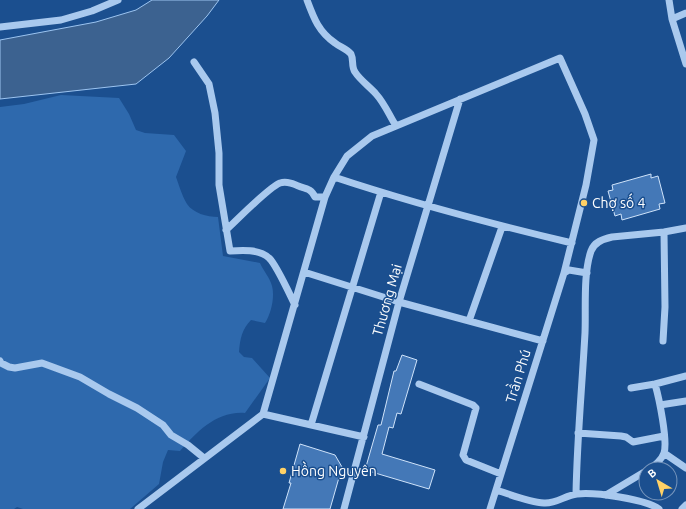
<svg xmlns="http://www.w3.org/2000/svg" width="686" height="509" viewBox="0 0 686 509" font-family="Ubuntu,sans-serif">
  <rect width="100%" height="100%" fill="#1b4f8f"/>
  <path fill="#2e69ad" d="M 61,95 L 119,98 L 129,114 L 136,130 L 145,133 L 174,135 L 186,151 L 176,177 C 179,185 182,196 187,204 C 193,213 207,217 218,217 L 223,256 L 260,263 C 263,270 270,278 272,286 C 275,297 271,314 265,323 L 251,320 C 242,329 240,339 239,352 L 244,357 L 252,358 L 270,378 L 245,413 C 216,411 197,432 180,451 L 168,450 L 163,462 L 159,484 L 130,509 L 23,509 L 17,507 L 14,509 L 0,509 L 0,107 L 24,104 Z"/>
  <path fill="#3c6290" stroke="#9cc4f0" d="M 152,0 L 219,0 L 207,16 L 169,58 L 136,84 L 0,99 L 0,40 L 96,22 L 136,10 Z"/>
  <path fill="#4478b7" stroke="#cfe3fa" d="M 651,174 L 651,178 L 658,176 L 665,203 L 659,204 L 660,209 L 622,220 L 621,214 L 615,216 L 608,191 L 613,190 L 612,185 Z
    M 402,355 L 417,360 L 401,414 L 397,413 L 393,428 L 389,427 L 382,454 L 435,470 L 429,489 L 365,470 L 378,425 L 381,425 L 394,371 L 396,371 Z
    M 300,444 L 335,455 L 342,467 L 330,509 L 283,509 L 291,483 L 289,483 Z"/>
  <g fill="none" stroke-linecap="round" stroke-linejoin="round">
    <path stroke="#a9c9ee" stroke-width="7" d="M 307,0 C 314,19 319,32 335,43 C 340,47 347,49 351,54 C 354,60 351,66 355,72 C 360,80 370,87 376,94 C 385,104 389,115 396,126
      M 669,0 L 672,19 L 686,64
      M 672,19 L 686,13
      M 0,27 L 61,20 L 92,11 L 118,0
      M 194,62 L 209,84 L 215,113 L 219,153 L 219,185 L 230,251 C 242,250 259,249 269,258 C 276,264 290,295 295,305
      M 334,177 C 412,203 492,224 572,243
      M 226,230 C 237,220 269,187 280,183 C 287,181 294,184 301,187 C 308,189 312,190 315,197 L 325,197
      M 304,272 L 399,302 L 543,341
      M 469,321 L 502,227
      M 663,341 L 665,307 L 664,232
      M 0,361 L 1,363 L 9,367 L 15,368 L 42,363 L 80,377 L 109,394 L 137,408 L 163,425 L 171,435 L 188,445 L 204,458
      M 419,384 L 473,405 L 476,408 L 463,455 L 466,460 L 501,474
      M 631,388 L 655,384
      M 660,405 L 686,401
      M 263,414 L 364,437
      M 311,425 L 381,192
      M 578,433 L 621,436 L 626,437 L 633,442 L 664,436
      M 664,453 L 686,468
      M 649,469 C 655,466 662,459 664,453 C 668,441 659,398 655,384 L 686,376
      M 496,490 C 512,495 529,502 544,503 C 556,504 566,495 577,494 C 595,492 645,499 659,509
      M 576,494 C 577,440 582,387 585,333 C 586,309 583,274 591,251 C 594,242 603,239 612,237 L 664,232 L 686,228
      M 606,495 L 646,471
      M 138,509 L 263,414 L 325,197 L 334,177 L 347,156 L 372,136 L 560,58 L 585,114 L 594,140 L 586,185 L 564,273
      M 344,509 L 399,302 L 460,99
      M 490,509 L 564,273 L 569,270 L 587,273
      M 682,509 L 686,505"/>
  </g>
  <g fill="#ffd166" stroke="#1b4f8f" stroke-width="1.5">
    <circle cx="584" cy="203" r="4"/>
    <circle cx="283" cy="471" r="4"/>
  </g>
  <g text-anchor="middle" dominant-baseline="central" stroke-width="3" stroke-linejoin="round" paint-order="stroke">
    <g font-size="14" fill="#fff" stroke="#1b4f8f" text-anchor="start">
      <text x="592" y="203">Chợ số 4</text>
      <text x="291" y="471">Hồng Nguyên</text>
    </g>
    <g font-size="14" fill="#fff" stroke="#1b4f8f">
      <text transform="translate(387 300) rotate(-74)">Thương Mại</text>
      <text transform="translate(518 376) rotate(-73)">Trần Phú</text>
    </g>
  </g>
  <g transform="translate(658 481) rotate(322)"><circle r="19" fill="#1b4f8f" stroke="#7695bc"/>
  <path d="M0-3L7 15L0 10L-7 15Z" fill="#ffd166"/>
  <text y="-6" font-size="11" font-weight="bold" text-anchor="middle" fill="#ffffff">B</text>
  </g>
</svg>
